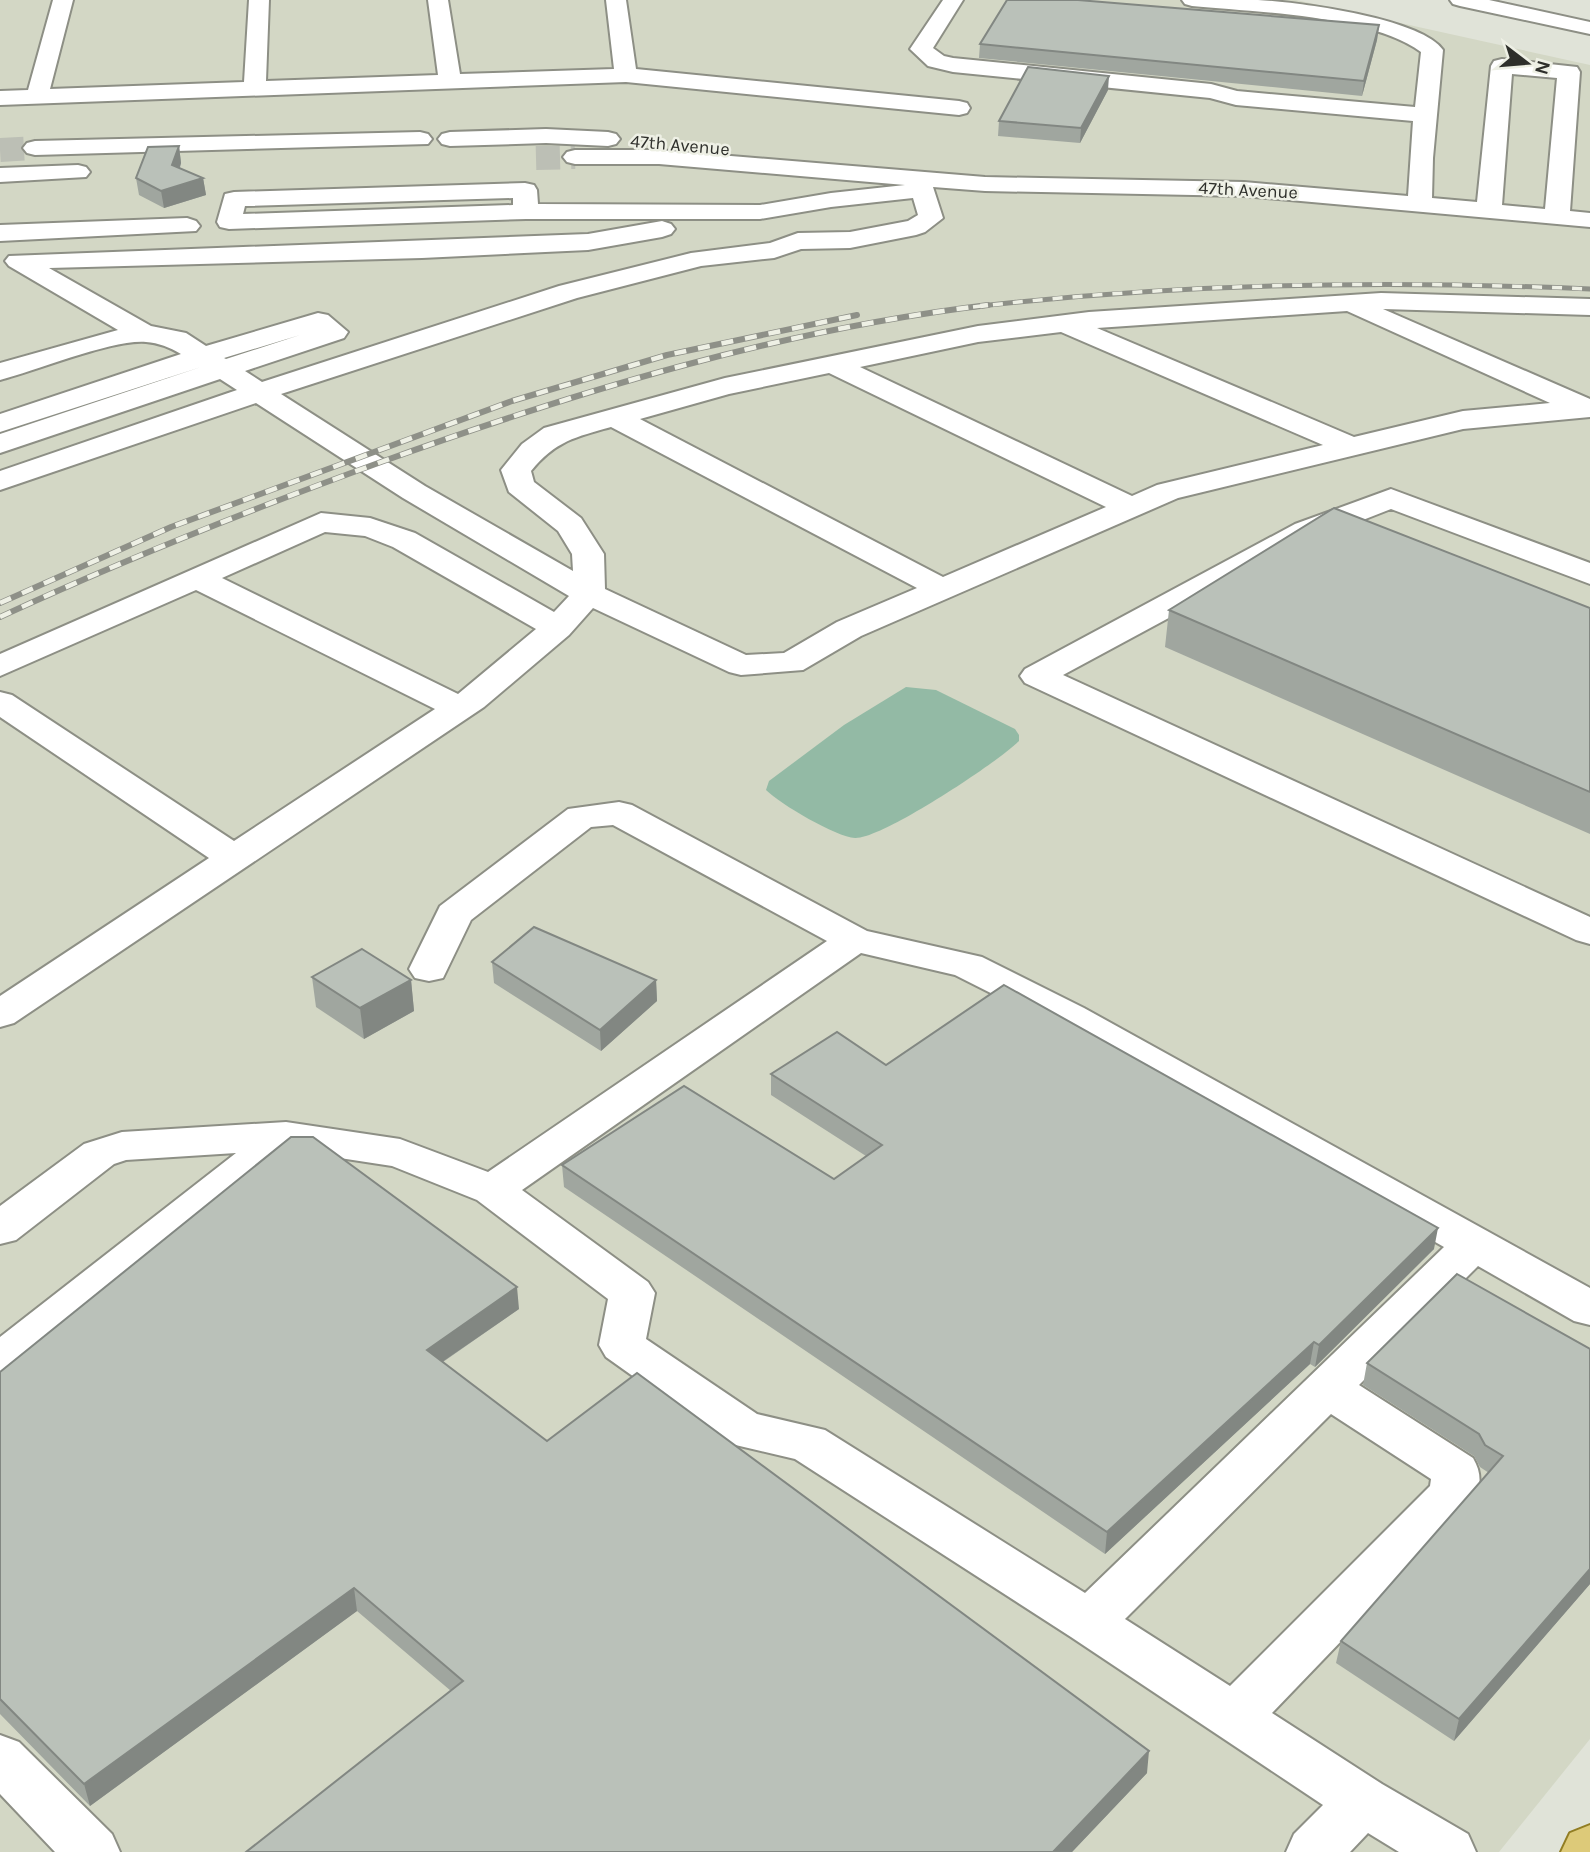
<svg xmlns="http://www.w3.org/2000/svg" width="1590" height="1852" viewBox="0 0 1590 1852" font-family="Karla,sans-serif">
  <rect width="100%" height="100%" fill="#e0e3d8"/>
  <path fill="#d3d7c5" d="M 0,0 L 1296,0 L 1590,65 L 1590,1739 L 1499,1852 L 0,1852 Z"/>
  <path fill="#93baa5" d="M 906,687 L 936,690 L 1015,729 L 1019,735 L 1019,741 C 998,762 882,839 855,838 C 836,837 780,804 766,790 L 769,781 L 844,725 Z"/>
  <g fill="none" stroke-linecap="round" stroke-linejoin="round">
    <path stroke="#bcbfb5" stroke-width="24" stroke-dasharray="24 11" stroke-linecap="butt" d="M 0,150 L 35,148
      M 536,158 L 575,157"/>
    <defs>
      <path id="minor" d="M 53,0 L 73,0 L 50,89 L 244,82 L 249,0 L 269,0 L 266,81 L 438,75 L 428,0 L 448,0 L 460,74 L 614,69 L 606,0 L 626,0 L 636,69 L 959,101 L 967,103 L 970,108 L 967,113 L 959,115 L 626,82 L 0,105 L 0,91 L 28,90 Z
        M 943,0 L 963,0 L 933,48 L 944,56 L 953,58 L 1211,84 L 1237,91 L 1415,107 L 1421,52 C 1371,15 1254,12 1192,6 L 1185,4 L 1182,0 C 1207,0 1232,0 1258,0 C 1297,2 1421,18 1443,50 L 1433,158 L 1432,198 L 1477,202 L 1491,66 L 1494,61 L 1502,59 L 1577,67 L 1580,72 L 1570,211 L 1590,213 L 1590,227 L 1244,196 L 985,191 L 933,187 L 943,218 L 925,232 L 916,235 L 850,248 L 801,249 L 774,258 L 701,266 L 577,298 L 281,394 L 425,486 L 573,571 L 572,554 L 558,531 L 509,492 L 501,470 L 522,444 L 544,428 L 725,378 L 978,326 L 1089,312 L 1381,293 L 1590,299 L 1590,315 L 1383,309 L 1590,399 L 1590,417 L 1463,429 L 1178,498 L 861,636 L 803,670 L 741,675 L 729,672 L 593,608 L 569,635 L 484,707 L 14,1023 L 0,1027 L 0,996 L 209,858 L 0,717 L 0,692 L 12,695 L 234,841 L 435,709 L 196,590 L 0,676 L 0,654 L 321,513 L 370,518 L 415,533 L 554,612 L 569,596 L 403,498 L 256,403 L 0,490 L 0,471 L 237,390 L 220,379 L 0,453 L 0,434 L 201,367 L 0,432 L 0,414 L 181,354 C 169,347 159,343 146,342 C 113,339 36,371 0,380 L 0,363 L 118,330 L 9,266 L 5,261 L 9,256 L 588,234 L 662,221 L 671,224 L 675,229 L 671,234 L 662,237 L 588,250 L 422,258 L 49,268 L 151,326 L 186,333 L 206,346 L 318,313 L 328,315 L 348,332 L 344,338 L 245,371 L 262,382 L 559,286 L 691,253 L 770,243 L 798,233 L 850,232 L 908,221 L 918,215 L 913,198 L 831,207 L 760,219 L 526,219 L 229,229 L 220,227 L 217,222 L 225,194 L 234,192 L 525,183 L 534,185 L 537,190 L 538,204 L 760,205 L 831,193 L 905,185 L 659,164 L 575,164 L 567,162 L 563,157 L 567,152 L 575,150 L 659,150 L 985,177 L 1244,182 L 1408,196 L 1413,121 L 1236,105 L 1210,98 L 953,72 L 928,66 L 910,49 ZM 1512,74 L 1557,78 L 1545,209 L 1502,205 ZM 513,198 L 513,205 L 243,214 L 245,206 ZM 1347,311 L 1550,403 L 1463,411 L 1354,437 L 1097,328 ZM 1061,332 L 1323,445 L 1157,485 L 1132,496 L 860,367 L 978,342 ZM 300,335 L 226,359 L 224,358 ZM 829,373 L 1106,507 L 943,577 L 640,419 L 729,394 ZM 611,427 L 917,588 L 837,622 L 784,653 L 746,655 L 605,589 L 604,554 L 581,518 L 534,482 L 531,471 C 555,441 576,437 611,427 ZM 325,532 L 365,536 L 393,547 L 536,629 L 458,694 L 222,578 Z
        M 1450,0 L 1489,0 L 1590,22 L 1590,34 L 1460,6 L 1453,4 Z
        M 546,129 L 608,132 L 616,134 L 620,139 L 616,144 L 608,146 L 546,143 L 450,146 L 442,144 L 438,139 L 442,134 L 450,132 Z
        M 420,132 L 428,134 L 432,139 L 428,144 L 35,155 L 27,153 L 23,148 L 27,143 L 35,141 Z
        M 78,165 L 86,167 L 90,172 L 86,177 L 0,182 L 0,168 Z
        M 187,218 L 196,221 L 200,226 L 196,231 L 0,241 L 0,225 Z
        M 1391,489 L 1590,563 L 1590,584 L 1391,509 L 1317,538 L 1063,675 L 1590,917 L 1590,944 L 1576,940 L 1025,683 L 1020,676 L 1025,669 L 1295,524 Z
        M 619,802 L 632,805 L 867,931 L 982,957 L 1084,1008 L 1590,1288 L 1590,1325 L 1574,1321 L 1478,1266 L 1359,1385 L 1473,1458 C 1483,1475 1481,1489 1471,1506 L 1272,1713 L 1382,1784 L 1468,1834 L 1476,1852 L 1399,1852 L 1368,1833 L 1350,1852 L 1286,1852 L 1294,1834 L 1323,1805 L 1071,1637 L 795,1459 L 727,1443 L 606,1357 L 599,1345 L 608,1299 L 477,1200 L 392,1166 L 294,1151 L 17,1374 L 0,1379 L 0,1337 L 236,1153 L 126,1160 L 114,1164 L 16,1240 L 0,1244 L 0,1206 L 84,1144 L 122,1132 L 286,1122 L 400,1139 L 488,1172 L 827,941 L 613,825 L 591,827 L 471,920 L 443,978 L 429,981 L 415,978 L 409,969 L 440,906 L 568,809 ZM 861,953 L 955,975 L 1056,1026 L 1444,1247 L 1085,1593 L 825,1430 L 757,1414 L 646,1339 L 655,1293 L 648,1282 L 522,1190 ZM 1331,1414 L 1431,1479 L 1430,1486 L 1230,1686 L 1125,1619 Z
        M 0,1735 L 19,1742 L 112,1834 L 120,1852 L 55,1852 L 0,1794 Z"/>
      <path id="major" d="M 1590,1825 L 1590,1852 L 1561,1852 L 1570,1833 Z"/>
    </defs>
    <use href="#minor" stroke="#8d8f85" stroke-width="4"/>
    <use href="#major" stroke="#917d23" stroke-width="4"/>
    <use href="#minor" fill="#fff" fill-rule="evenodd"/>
    <use href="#major" fill="#ddca79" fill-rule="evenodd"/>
    <defs>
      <path id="rail-far1" d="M 973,307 C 1179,283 1383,280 1590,289"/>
      <path id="rail" d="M 0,603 L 171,527 L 512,401 L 667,355 L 857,315
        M 0,617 C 125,559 252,509 381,462 C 578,391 780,330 988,305"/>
    </defs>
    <use href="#rail-far1" stroke="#8e9088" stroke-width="5"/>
    <use href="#rail" stroke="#8e9088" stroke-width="6"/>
    <use href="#rail-far1" stroke="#eef0e5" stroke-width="3.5" stroke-dasharray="10" stroke-linecap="butt"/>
    <use href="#rail" stroke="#eef0e5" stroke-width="4.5" stroke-dasharray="12" stroke-linecap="butt"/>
  </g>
  <path fill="#a0a69f" d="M 1379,25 L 1377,40 L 1362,96 L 979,58 L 980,44 Z
    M 1108,90 L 1080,143 L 998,136 L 999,121 Z
    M 179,146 L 181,163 L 180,168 L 203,178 L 206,195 L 164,208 L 139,195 L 136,178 Z
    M 1590,608 L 1590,834 L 1165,647 L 1169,610 Z
    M 492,962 L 656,980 L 657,1001 L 601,1051 L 494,983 Z
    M 312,977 L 411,980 L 414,1011 L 364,1039 L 316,1007 Z
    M 886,1065 L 1434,1249 L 1315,1367 L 1310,1364 L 1105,1554 L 564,1187 L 562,1165 L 834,1179 L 866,1156 L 771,1095 L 771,1074 Z
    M 519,1309 L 443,1362 L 547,1441 L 1147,1773 L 1072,1852 L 246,1852 L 451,1691 L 357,1611 L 90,1806 L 0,1714 L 0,1372 Z
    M 1590,1349 L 1590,1584 L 1454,1741 L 1336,1663 L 1341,1641 L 1489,1473 L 1480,1467 L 1474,1456 L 1363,1385 L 1367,1363 Z"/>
  <path fill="#828782" d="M 1379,25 L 1377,40 L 1362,96 L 1364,81 Z
    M 1109,76 L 1108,90 L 1080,143 L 1081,128 Z
    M 179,146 L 181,163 L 175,182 L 172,165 Z
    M 203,178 L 206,195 L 164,208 L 161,191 Z
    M 411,980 L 414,1011 L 364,1039 L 360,1008 Z
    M 656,980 L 657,1001 L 601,1051 L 600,1030 Z
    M 1438,1228 L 1434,1249 L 1315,1367 L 1319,1345 Z
    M 517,1287 L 519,1309 L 429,1371 L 427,1350 Z
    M 1314,1342 L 1310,1364 L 1105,1554 L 1107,1532 Z
    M 1590,1569 L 1590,1584 L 1454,1741 L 1459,1719 Z
    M 354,1588 L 357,1611 L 90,1806 L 84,1784 Z
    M 1149,1751 L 1147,1773 L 1072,1852 L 1053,1852 Z"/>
  <path fill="#bac1b9" stroke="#828782" stroke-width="2" d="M 1007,0 L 1078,0 L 1379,25 L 1364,81 L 980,44 Z
    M 1028,67 L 1109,76 L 1081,128 L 999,121 Z
    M 179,146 L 172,165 L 203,178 L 161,191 L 136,178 L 148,147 Z
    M 1334,508 L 1590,608 L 1590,792 L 1169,610 Z
    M 534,927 L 656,980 L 600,1030 L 492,962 Z
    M 362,949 L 411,980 L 360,1008 L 312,977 Z
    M 1004,985 L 1438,1228 L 1319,1345 L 1314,1342 L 1107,1532 L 562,1165 L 684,1086 L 834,1179 L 882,1145 L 771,1074 L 837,1032 L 886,1065 Z
    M 291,1137 L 313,1137 L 517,1287 L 427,1350 L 547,1441 L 637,1373 L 1149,1751 L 1053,1852 L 246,1852 L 463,1681 L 354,1588 L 84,1784 L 0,1699 L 0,1372 Z
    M 1457,1274 L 1590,1349 L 1590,1569 L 1459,1719 L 1341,1641 L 1503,1456 L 1485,1445 L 1479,1434 L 1367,1363 Z"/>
  <g text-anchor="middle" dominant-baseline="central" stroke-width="5" stroke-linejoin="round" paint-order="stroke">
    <g font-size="18" fill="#2e2f2b" stroke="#eef0e5">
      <text transform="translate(680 145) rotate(5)">47th Avenue</text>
      <text transform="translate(1248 190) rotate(3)">47th Avenue</text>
    </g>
  </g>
  <g transform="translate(1527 63) rotate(106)" stroke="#eef0e5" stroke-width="5" paint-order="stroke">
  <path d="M0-5L12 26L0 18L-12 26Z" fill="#2e2f2b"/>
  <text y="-10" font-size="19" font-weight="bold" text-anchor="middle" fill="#2e2f2b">N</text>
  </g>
</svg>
